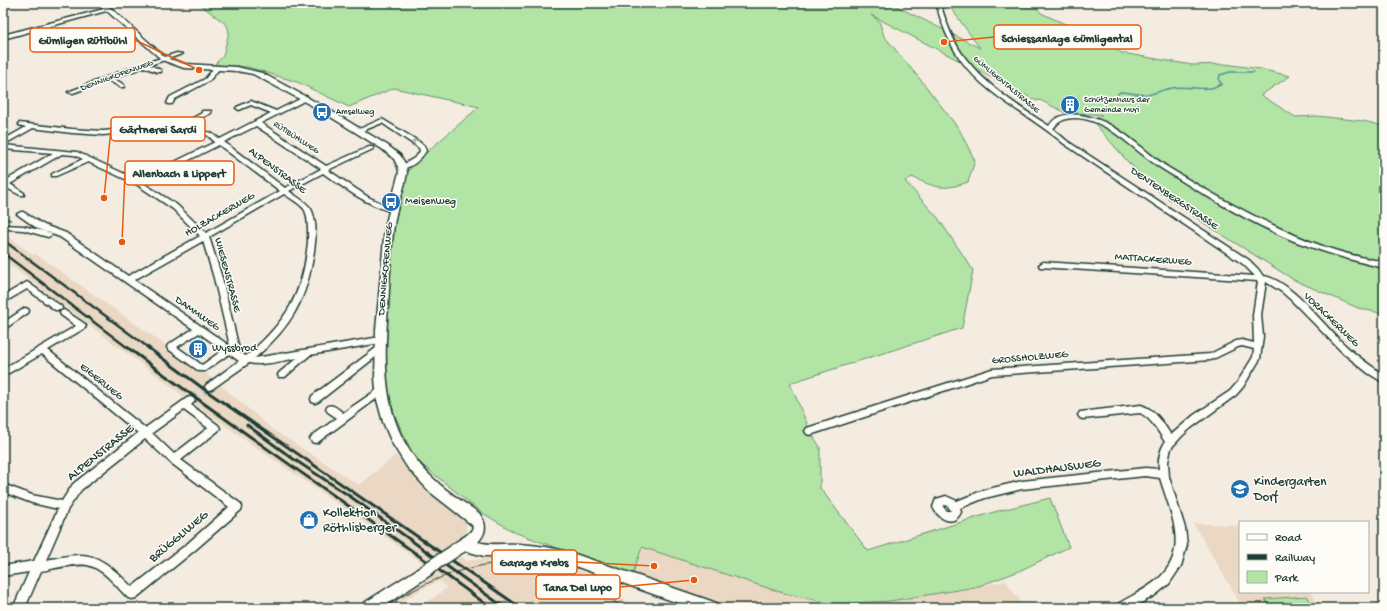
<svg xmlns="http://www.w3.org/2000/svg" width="1387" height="611" viewBox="0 0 1387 611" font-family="'Gochi Hand',sans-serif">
  <rect width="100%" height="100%" fill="#f4ece0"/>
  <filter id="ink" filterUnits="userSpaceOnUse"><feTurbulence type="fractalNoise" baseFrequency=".025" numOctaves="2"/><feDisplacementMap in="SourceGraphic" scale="8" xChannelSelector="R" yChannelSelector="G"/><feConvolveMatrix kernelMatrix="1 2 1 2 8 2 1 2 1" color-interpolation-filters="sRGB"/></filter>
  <g filter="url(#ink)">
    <path fill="#ead8c4" d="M 3,233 L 33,255 L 36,254 L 215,380 L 272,429 L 359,485 L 396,455 L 423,486 L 466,522 L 466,530 L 463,536 L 447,546 L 467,561 L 497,557 L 536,558 L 563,564 L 600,579 L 633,608 L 419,608 L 447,588 L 440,581 L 424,588 L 391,608 L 381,608 L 432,573 L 421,562 L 398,546 L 190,401 L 3,260 Z
      M 1193,523 L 1240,526 L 1240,592 L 1312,592 L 1319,608 L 1243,608 Z
      M 642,547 L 783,593 L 834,604 L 890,601 L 1006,581 L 1025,608 L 711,608 L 632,576 Z"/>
    <path fill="#b1e4a5" stroke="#68906c" d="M 198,3 L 890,3 L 980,48 L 947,3 L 1037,3 L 1038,9 L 1041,13 L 1102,41 L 1122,53 L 1192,65 L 1225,64 L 1260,69 L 1290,76 L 1261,95 L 1295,117 L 1317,116 L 1363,121 L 1384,126 L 1384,314 L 1358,308 L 1294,280 L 1202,222 L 1160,193 L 1128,162 L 1096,125 L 1098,117 L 1102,115 L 1064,112 L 1040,100 L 1037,101 L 871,15 L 879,21 L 884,36 L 924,84 L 959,129 L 975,161 L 968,182 C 943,191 936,188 912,177 L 905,181 L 938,218 L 973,270 L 962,328 L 790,383 L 810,431 L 820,447 L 820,488 L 868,551 L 994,512 L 1050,498 L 1069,547 L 1017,572 L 976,587 L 890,601 L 834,604 L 783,593 L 642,547 L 632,576 L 514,532 L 481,512 L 415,459 L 379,381 L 390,222 L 403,176 L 429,150 L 479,107 L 394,88 L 349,107 L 297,82 L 248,67 L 214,65 L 223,56 L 229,32 L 227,25 Z
      M 1307,596 L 1315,608 L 1270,608 L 1265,599 Z"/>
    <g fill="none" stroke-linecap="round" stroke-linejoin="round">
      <path stroke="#569097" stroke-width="1.5" d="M 1117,95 L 1120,92 C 1129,92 1142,96 1151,94 C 1158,92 1165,89 1172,88 C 1189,85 1207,93 1222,84 L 1219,81 L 1220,75 L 1230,72 L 1254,72"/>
      <path stroke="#569097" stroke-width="2.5" d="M 3,218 L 10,220"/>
      <path stroke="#c9c9be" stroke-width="10" stroke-dasharray="10 5" stroke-linecap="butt" d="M 190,401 L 209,387"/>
      <defs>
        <path id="minor" d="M 936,3 L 940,3 C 946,22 953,43 966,59 C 987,86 1019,107 1049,126 C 1058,110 1081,114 1096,119 C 1124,128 1144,152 1169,168 C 1219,198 1270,227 1325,247 C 1344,254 1364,258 1384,262 L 1384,268 C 1353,261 1323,252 1294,241 C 1248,222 1206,196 1164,170 C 1141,156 1122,134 1097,123 C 1083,117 1062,114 1053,129 L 1067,141 L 1249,260 L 1258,269 L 1263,276 C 1290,279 1323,325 1343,343 C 1355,355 1370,365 1384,375 L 1384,383 L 1368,373 L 1343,353 L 1291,300 L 1282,292 L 1266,282 L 1261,315 L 1263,336 L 1260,359 L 1243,387 L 1236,395 L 1191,428 L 1182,436 L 1171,448 L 1168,462 L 1169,477 L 1185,528 L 1187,545 L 1181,566 L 1169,584 L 1154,596 L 1132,608 L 1116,608 L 1118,604 C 1131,596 1145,590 1157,580 C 1191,551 1170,512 1160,478 L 1145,476 L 1022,489 L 985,498 L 960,508 L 961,512 C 954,528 938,519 933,507 L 936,499 L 946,496 L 957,501 L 984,490 L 1022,481 L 1145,468 L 1159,469 C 1158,460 1160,450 1165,442 C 1158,431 1152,419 1140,413 L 1083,419 L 1080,418 L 1078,415 L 1080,412 L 1141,405 C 1156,410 1163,423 1171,435 L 1194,415 L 1230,391 L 1237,383 L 1253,357 L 1254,349 L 1242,346 L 1238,347 L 1211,360 L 992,375 L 810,435 L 807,434 L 805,431 L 807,428 L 810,427 L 992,369 L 1210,354 L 1236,341 L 1242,340 L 1254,343 L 1253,315 L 1258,281 L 1040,267 L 1039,265 L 1043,262 L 1255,276 L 1243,264 L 1063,143 C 1030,115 986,96 960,59 C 949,43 941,23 936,3 ZM 944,505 L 948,506 L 951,511 L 947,511 L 943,507 Z
          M 108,8 L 110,9 L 110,10 L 3,39 L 3,35 Z
          M 177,53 L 182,54 L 150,65 L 161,70 L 161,72 L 157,72 L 144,67 L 113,78 L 124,85 L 124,87 L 120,87 L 108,80 L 73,93 L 68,92 L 133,67 Z
          M 215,67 L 220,68 L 209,81 L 175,99 L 172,104 L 168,104 L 167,103 L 170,97 L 205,79 Z
          M 306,96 L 308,97 L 308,99 L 261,123 L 326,166 L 369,147 L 373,147 L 373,149 L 328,170 L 368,197 L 396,210 L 393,212 C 367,205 345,189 323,173 L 289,191 C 295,196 307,202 311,209 C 317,221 316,238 314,251 C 307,299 292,326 255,358 L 380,337 L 383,338 L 384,340 L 383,342 L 380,343 L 310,355 L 285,377 L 279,377 L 278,375 L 279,373 L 297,358 C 281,361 264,366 249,363 L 212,389 L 209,390 L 206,389 L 205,387 L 206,385 L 239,361 L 229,354 L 205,371 L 199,371 L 168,349 L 167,347 L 168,345 L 193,329 L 60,237 L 38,229 L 17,214 L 21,212 L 23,212 L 44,225 L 66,233 L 128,276 L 200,236 L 173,209 L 136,184 L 88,162 L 56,176 L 52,176 L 52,174 L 83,159 L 74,155 L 62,154 L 10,184 L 24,193 L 24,195 L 20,195 L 3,186 L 3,182 L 53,153 L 3,149 L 3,145 L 77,152 L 138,180 L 215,142 L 207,135 L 183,130 L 157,130 L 103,135 L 72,133 L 33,128 L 3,145 L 3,140 L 26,127 L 19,125 L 19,123 L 72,129 L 103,131 L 157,126 L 178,126 L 202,113 L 202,111 L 211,111 L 211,113 L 186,126 L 211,133 L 220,139 L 271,113 L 251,105 L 239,110 L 236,108 L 237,107 L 251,101 L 276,111 ZM 256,126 L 321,169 L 285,188 L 224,142 ZM 219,145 L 280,191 L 206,233 L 177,205 L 143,183 ZM 284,194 C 290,198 299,203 304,209 C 309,216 308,234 308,242 C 303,295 286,322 246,356 L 240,353 L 222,278 L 209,237 ZM 203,241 L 214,278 L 230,346 L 134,280 ZM 199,333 L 223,350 L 202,365 L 177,347 Z
          M 382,119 L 418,141 L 424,146 L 426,151 C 421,159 411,169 401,168 L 401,166 L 416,157 L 420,151 L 419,148 L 382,123 L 360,132 L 356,132 L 355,131 Z
          M 4,225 L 23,226 L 51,233 L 52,235 L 48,237 L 23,230 L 7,229 L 3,227 Z
          M 27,282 L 61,306 L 62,308 L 61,310 L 55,310 L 27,289 L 3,303 L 3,296 Z
          M 25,308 L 28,309 L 29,311 L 28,313 L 3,330 L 3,323 Z
          M 64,310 L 85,324 L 86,326 L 85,328 L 48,350 L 145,428 L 187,398 L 190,397 L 193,398 L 195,401 L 191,405 L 218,425 L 220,428 L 218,431 L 181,460 L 241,504 L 242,507 L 241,510 L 195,550 L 136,598 L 132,599 L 128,598 C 117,587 103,568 87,565 C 74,563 54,569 41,571 L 25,608 L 13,608 L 29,572 L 3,576 L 3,566 L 34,561 L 58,509 L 32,503 L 3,492 L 3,484 L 32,495 L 62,501 L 73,484 L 138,433 L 42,354 L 9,373 L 3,373 L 3,366 L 6,367 L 76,326 L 61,315 L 60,313 L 61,311 ZM 184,410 L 208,428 L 174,454 L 152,433 ZM 145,439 L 171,463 L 229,507 L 187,544 L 132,587 C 117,573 102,555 80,555 C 69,555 57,558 46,560 L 68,509 L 81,490 Z
          M 379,347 L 382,348 L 383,350 L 382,352 L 318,402 L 315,403 L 312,402 L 311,399 L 312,396 L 376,348 Z
          M 381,387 L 384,389 L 385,391 L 384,393 L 318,442 L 315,443 L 312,442 L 310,439 L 312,436 L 337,418 L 328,412 L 326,409 L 328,406 C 334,404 339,410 343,413 Z"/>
        <path id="tertiary" d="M 98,3 L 105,3 L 166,58 L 185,64 L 237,67 L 262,73 L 323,106 L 387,145 L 400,155 L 406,165 L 407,172 C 405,188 398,203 395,219 C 390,248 390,277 388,307 C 383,373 382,432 435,480 C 448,493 464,502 479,513 C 487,524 487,532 478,542 C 491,546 505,543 519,544 C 537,545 555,548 572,553 L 711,601 L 716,603 L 718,608 L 692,608 L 572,565 L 553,560 L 519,556 L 484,556 L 466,551 L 453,558 L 448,556 L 446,552 C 451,541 467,539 473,528 L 472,525 L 430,492 L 407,467 L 392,443 L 383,422 L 377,400 L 375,378 L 376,330 L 385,227 L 399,172 L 398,167 L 394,159 L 382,149 L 318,109 L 253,74 L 237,71 L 184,68 L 162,60 Z
          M 427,563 L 432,564 L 434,569 L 432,574 L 381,608 L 362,608 L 364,603 Z"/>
      </defs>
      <use href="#minor" stroke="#1f3d34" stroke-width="3"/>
      <use href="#tertiary" stroke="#1f3d34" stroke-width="3"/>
      <use href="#minor" fill="#fdfcf7" fill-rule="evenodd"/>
      <use href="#tertiary" fill="#fdfcf7" fill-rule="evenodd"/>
      <path stroke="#1f3d34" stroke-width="1" d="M 384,608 C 440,570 512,546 577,576 C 594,584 608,596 622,608"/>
      <path stroke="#1f3d34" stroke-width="2.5" d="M 3,240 L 149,348
        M 3,253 L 128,348"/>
      <path stroke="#1f3d34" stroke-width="3" d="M 127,347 C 246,437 371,519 491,608
        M 147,347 L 208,392 L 521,608
        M 247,425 L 292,458 L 351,497 L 505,608"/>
      <defs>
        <path id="tertiary-bridge" d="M 427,569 L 453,552"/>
      </defs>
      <use href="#tertiary-bridge" stroke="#1f3d34" stroke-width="15" stroke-linecap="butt"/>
      <use href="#tertiary-bridge" stroke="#fdfcf7" stroke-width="12"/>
    </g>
    <defs><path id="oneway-chevron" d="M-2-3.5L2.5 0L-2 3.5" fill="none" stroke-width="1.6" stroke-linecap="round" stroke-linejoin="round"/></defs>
    <use stroke="#8e9c96" href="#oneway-chevron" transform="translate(415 142) rotate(-145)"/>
  </g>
  <defs>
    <symbol id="building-disc" viewBox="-11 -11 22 22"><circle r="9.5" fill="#1f6fb2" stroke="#fdfcf7"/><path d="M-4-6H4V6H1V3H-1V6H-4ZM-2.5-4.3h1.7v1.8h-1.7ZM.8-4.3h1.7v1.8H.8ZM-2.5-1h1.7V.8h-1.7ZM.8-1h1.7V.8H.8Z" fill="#fff"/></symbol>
    <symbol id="bus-disc" viewBox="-11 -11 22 22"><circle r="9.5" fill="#1f6fb2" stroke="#fdfcf7"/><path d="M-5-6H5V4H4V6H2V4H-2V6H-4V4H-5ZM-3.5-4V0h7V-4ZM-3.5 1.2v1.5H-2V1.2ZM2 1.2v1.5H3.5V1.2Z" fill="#fff"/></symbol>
    <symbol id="school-disc" viewBox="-11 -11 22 22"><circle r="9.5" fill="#1f6fb2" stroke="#fdfcf7"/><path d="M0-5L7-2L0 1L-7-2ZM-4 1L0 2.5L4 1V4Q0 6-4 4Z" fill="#fff"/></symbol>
    <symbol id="shop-disc" viewBox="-11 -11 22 22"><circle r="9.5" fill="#1f6fb2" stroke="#fdfcf7"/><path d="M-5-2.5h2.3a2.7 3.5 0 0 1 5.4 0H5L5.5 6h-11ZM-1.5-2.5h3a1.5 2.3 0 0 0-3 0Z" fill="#fff"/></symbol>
  </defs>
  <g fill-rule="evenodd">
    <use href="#building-disc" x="1059" y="94" width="22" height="22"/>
    <use href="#bus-disc" x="311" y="101" width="22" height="22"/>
    <use href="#bus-disc" x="380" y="191" width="22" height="22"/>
    <use href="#building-disc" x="187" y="338" width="22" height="22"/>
    <use href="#school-disc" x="1229" y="478" width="22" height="22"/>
    <use href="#shop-disc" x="298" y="509" width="22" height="22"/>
  </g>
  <g text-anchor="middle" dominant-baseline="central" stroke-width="3" stroke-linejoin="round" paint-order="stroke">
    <g font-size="9" fill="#1f3d34" stroke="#fdfcf7">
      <text transform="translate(117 76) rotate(-20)">DENNIGKOFENWEG</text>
      <text transform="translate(1006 85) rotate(40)">GÜMLIGENTALSTRASSE</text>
      <text transform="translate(296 138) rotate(33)">RÜTIBÜHLWEG</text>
    </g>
    <g font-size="9" fill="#1f3d34" stroke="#fdfcf7" text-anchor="start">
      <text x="1084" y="100">Schützenhaus der<tspan x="1084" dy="10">Gemeinde Muri</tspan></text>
      <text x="336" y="112">Amselweg</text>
    </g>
    <g font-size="11" fill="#1f3d34" stroke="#fdfcf7">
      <text transform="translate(277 171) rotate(37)">ALPENSTRASSE</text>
      <text transform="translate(1174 199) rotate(34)">DENTENBERGSTRASSE</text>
      <text transform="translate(220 215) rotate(-30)">HOLZACKERWEG</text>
      <text transform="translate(1153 260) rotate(4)">MATTACKERWEG</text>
      <text transform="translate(386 269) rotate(-85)">DENNIGKOFENWEG</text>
      <text transform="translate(227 275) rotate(75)">WIESENSTRASSE</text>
      <text transform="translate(197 314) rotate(35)">DAMMWEG</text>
      <text transform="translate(1331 320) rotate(44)">VORACKERWEG</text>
      <text transform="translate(1030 358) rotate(-5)">GROSSHOLZWEG</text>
      <text transform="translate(101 382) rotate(39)">EIGERWEG</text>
    </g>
    <g font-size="11" fill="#1f3d34" stroke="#fdfcf7" text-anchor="start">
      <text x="405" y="202">Meisenweg</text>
      <text x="212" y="349">Wyssbrod</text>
    </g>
    <g font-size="13" fill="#1f3d34" stroke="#fdfcf7">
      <text transform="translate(101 453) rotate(-39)">ALPENSTRASSE</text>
      <text transform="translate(1057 469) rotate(-7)">WALDHAUSWEG</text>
      <text transform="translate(179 537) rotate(-40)">BRÜGGLIWEG</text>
    </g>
    <g font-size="13" fill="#1f3d34" stroke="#fdfcf7" text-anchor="start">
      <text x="1254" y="482">Kindergarten<tspan x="1254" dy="15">Dorf</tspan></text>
      <text x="323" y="513">Kollektion<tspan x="323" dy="15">Röthlisberger</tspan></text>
    </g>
  </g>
  <path fill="none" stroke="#e8590c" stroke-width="1.5" d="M944 42L994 37M199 70L135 40M104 198L111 129M122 242L125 173M654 566L577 562M694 580L620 587"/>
  <g fill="#e8590c" stroke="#fdfcf7" stroke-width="1.5">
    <circle cx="944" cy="42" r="4"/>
    <circle cx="199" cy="70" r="4"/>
    <circle cx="104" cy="198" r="4"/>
    <circle cx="122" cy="242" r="4"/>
    <circle cx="654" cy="566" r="4"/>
    <circle cx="694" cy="580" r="4"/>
  </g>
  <g fill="#fdfcf7" stroke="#e8590c" stroke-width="1.5">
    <rect x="994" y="25" width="147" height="24" rx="4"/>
    <rect x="30" y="28" width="105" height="24" rx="4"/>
    <rect x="111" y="117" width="94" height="24" rx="4"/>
    <rect x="125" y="161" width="109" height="24" rx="4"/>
    <rect x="492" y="550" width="85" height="24" rx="4"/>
    <rect x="536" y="575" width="84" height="24" rx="4"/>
  </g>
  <g font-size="12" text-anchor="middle" font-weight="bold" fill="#1f3d34">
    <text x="1067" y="42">Schiessanlage Gümligental</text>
    <text x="83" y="44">Gümligen Rütibühl</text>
    <text x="158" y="133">Gärtnerei Sardi</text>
    <text x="179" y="177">Allenbach &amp; Lippert</text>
    <text x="534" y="566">Garage Krebs</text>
    <text x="578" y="591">Tana Del Lupo</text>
  </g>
  <rect width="1387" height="611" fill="none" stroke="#fdfcf7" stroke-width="16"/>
  <rect x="8" y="8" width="1371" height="595" fill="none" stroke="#1f3d34" stroke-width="1.5" filter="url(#ink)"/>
  <rect x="1239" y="521" width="130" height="72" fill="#fdfcf7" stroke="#a4b0a9"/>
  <rect x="1247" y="534" width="20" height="6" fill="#fdfcf7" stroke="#a4b0a9"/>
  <text x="1275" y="541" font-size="12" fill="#1f3d34">Road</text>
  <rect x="1247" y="554" width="20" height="6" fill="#1f3d34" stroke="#a4b0a9"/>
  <text x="1275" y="561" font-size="12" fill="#1f3d34">Railway</text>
  <rect x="1247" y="571" width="20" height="12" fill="#b1e4a5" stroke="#a4b0a9"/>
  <text x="1275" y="581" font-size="12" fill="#1f3d34">Park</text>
</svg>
